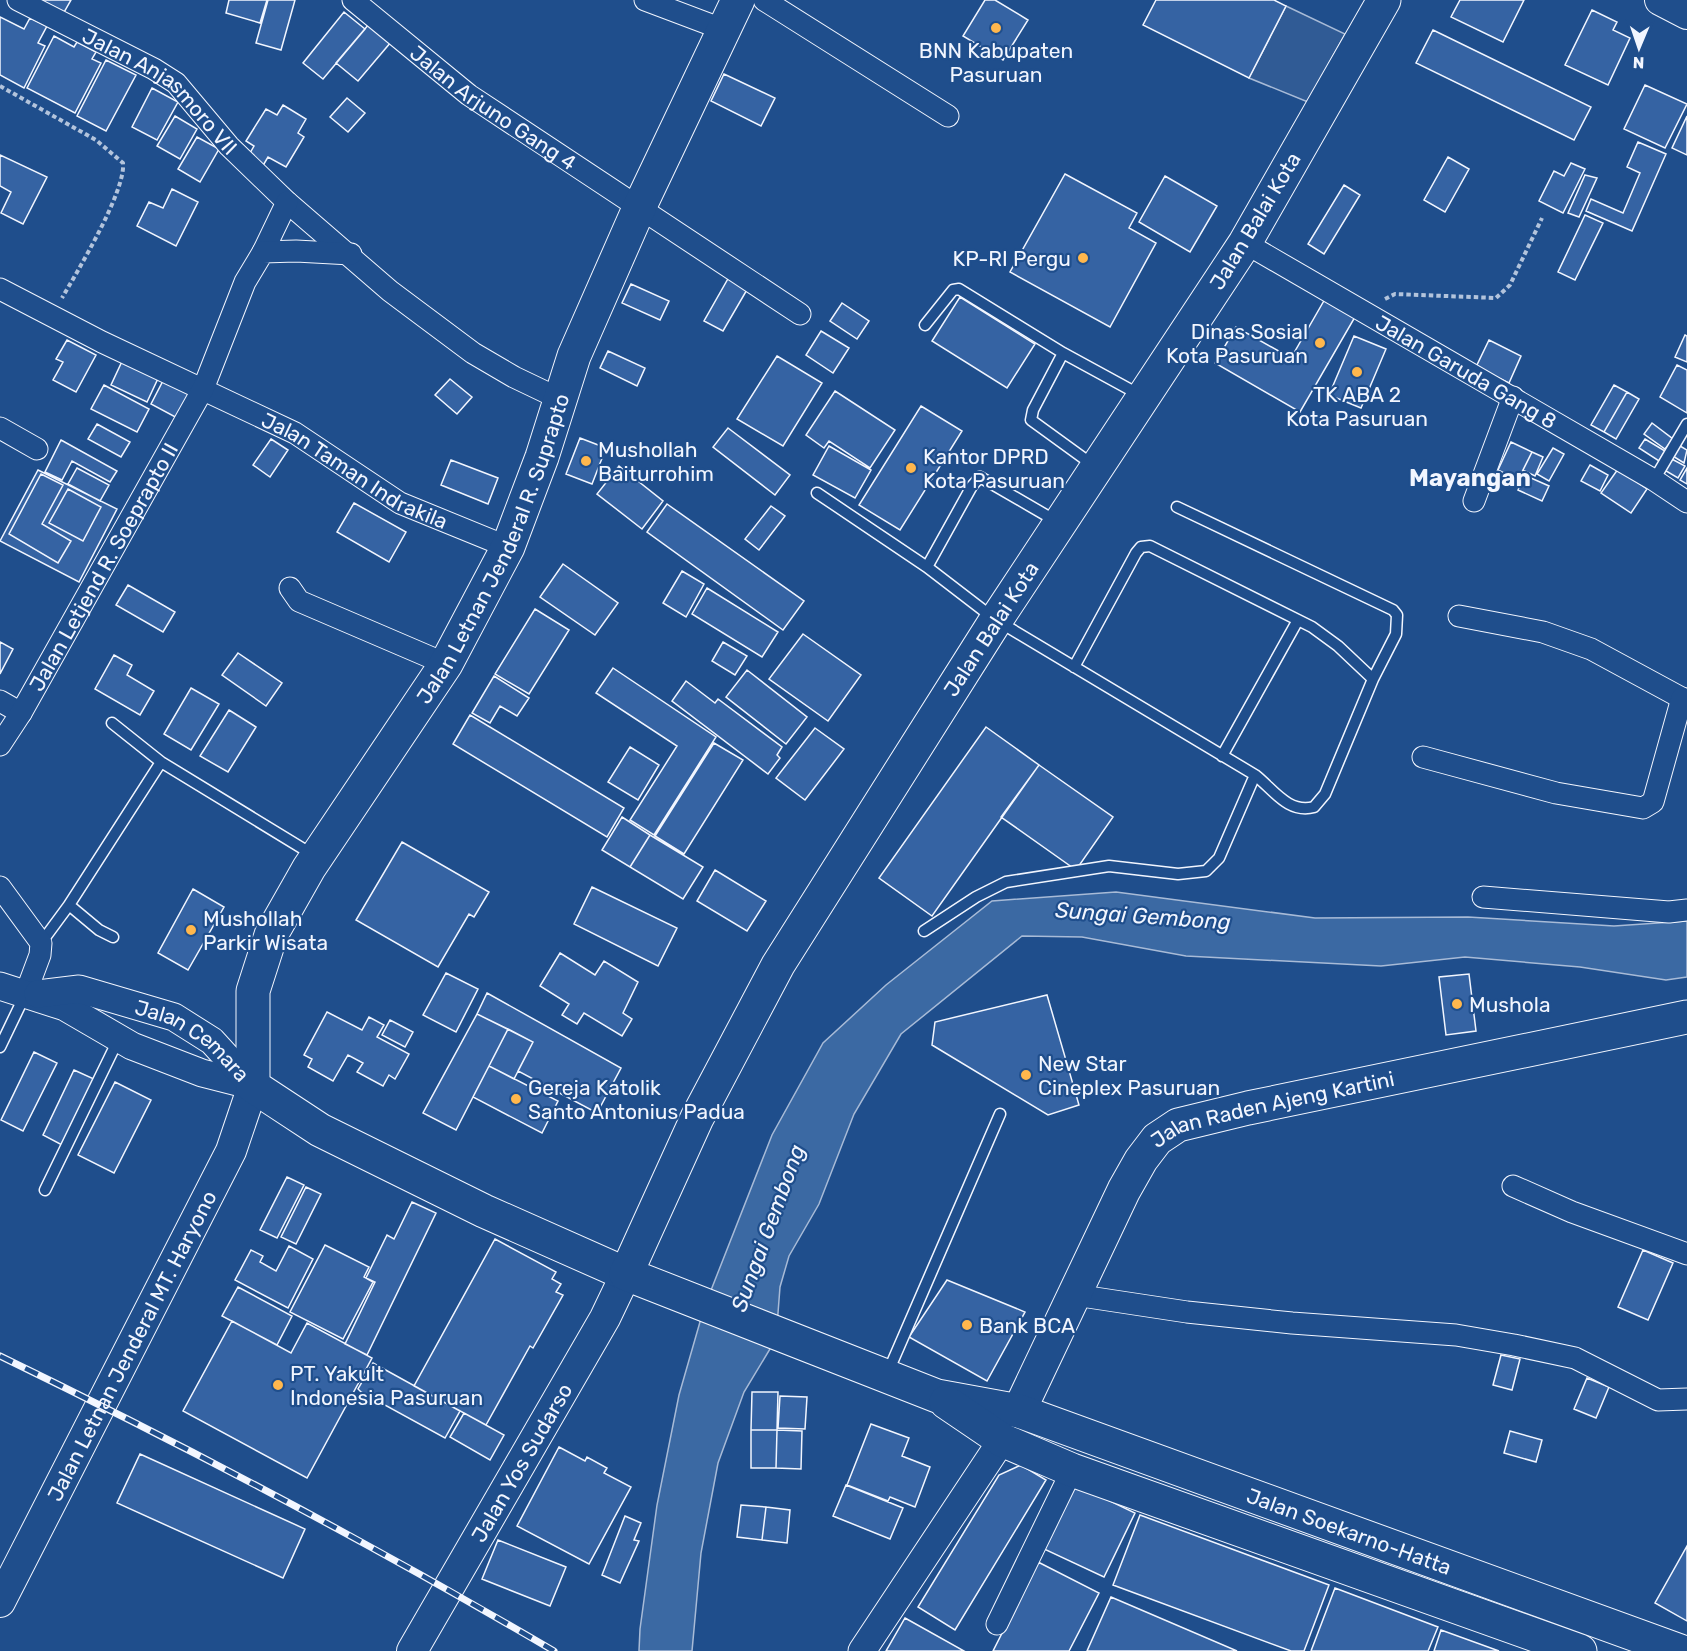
<svg xmlns="http://www.w3.org/2000/svg" width="1687" height="1651" viewBox="0 0 1687 1651" font-family="Rubik,sans-serif">
  <rect width="100%" height="100%" fill="#1f4e8c"/>
  <path fill="#305b95" stroke="#a8bbd7" stroke-width="1.5" d="M 1286,6 L 1345,34 L 1308,102 L 1249,78 Z"/>
  <path fill="#3b69a3" stroke="#a8bbd7" stroke-width="1.5" d="M 1116,892 L 1315,918 L 1468,917 L 1614,926 L 1687,921 L 1687,977 L 1666,980 L 1580,967 L 1465,957 L 1381,966 L 1186,956 L 1082,937 L 1022,936 L 901,1034 L 854,1114 L 819,1204 L 789,1256 L 780,1287 L 776,1339 L 744,1392 L 718,1463 L 701,1553 L 692,1651 L 639,1651 L 640,1629 L 657,1505 L 679,1395 L 704,1308 L 772,1135 L 823,1043 L 886,985 L 992,901 Z"/>
  <path fill="#3563a3" stroke="#f2f6ff" stroke-width="1.5" d="M 42,0 L 71,0 L 63,14 L 41,2 Z
    M 229,0 L 267,0 L 260,23 L 226,13 Z
    M 268,0 L 295,0 L 281,50 L 256,43 Z
    M 985,0 L 995,0 L 1028,20 L 1003,60 L 963,36 Z
    M 1156,0 L 1274,0 L 1286,6 L 1249,78 L 1143,25 Z
    M 1460,0 L 1524,0 L 1503,42 L 1451,17 Z
    M 1592,10 L 1617,22 L 1613,30 L 1630,38 L 1608,85 L 1565,65 Z
    M 344,12 L 365,29 L 323,79 L 303,63 Z
    M 0,17 L 24,29 L 30,18 L 47,26 L 38,43 L 45,46 L 24,88 L 0,75 Z
    M 369,24 L 391,42 L 358,81 L 336,63 Z
    M 1433,30 L 1591,107 L 1574,140 L 1416,63 Z
    M 54,36 L 74,47 L 77,42 L 96,52 L 92,59 L 101,63 L 75,113 L 27,88 Z
    M 106,60 L 136,75 L 106,131 L 77,116 Z
    M 724,74 L 775,98 L 761,126 L 711,101 Z
    M 1645,85 L 1687,104 L 1665,148 L 1624,129 Z
    M 152,88 L 178,102 L 157,140 L 132,127 Z
    M 347,98 L 365,113 L 348,132 L 330,117 Z
    M 283,105 L 306,119 L 298,133 L 304,137 L 286,167 L 268,157 L 261,169 L 246,160 L 254,146 L 246,141 L 266,109 L 277,115 Z
    M 175,116 L 197,129 L 180,159 L 157,146 Z
    M 1687,116 L 1687,155 L 1672,148 Z
    M 197,137 L 219,149 L 200,182 L 178,169 Z
    M 1638,142 L 1666,154 L 1632,231 L 1586,211 L 1591,199 L 1623,213 L 1640,173 L 1627,167 Z
    M 0,155 L 47,177 L 23,224 L 1,213 L 11,192 L 0,186 Z
    M 1448,157 L 1469,169 L 1445,212 L 1424,200 Z
    M 1571,163 L 1585,169 L 1563,213 L 1539,201 L 1554,171 L 1564,176 Z
    M 1065,174 L 1137,213 L 1129,228 L 1156,243 L 1110,327 L 1010,272 Z
    M 1585,175 L 1597,178 L 1579,217 L 1568,213 Z
    M 1165,176 L 1217,206 L 1190,252 L 1139,222 Z
    M 1344,185 L 1360,195 L 1324,254 L 1308,244 Z
    M 172,189 L 198,202 L 176,246 L 137,226 L 149,202 L 163,208 Z
    M 1585,215 L 1603,223 L 1575,280 L 1558,272 Z
    M 729,277 L 748,288 L 723,331 L 704,321 Z
    M 631,284 L 669,301 L 660,320 L 622,303 Z
    M 960,297 L 1035,344 L 1007,388 L 932,341 Z
    M 1325,299 L 1355,317 L 1300,412 L 1215,363 L 1236,327 L 1291,358 Z
    M 842,303 L 869,321 L 857,339 L 830,321 Z
    M 821,331 L 849,348 L 833,373 L 806,355 Z
    M 1685,335 L 1687,336 L 1687,362 L 1675,357 Z
    M 1354,336 L 1386,349 L 1361,408 L 1329,395 Z
    M 67,340 L 96,355 L 76,392 L 53,380 L 63,362 L 56,359 Z
    M 1489,340 L 1521,356 L 1509,383 L 1476,367 Z
    M 608,351 L 645,368 L 637,386 L 600,368 Z
    M 125,355 L 161,372 L 147,402 L 111,385 Z
    M 777,356 L 822,383 L 783,446 L 737,419 Z
    M 777,356 L 822,383 L 783,446 L 737,419 Z
    M 1677,365 L 1687,370 L 1687,413 L 1660,397 Z
    M 165,377 L 194,391 L 179,419 L 151,404 Z
    M 450,379 L 472,397 L 457,414 L 435,395 Z
    M 104,385 L 149,409 L 137,432 L 91,409 Z
    M 1614,385 L 1627,392 L 1604,432 L 1591,425 Z
    M 835,391 L 895,430 L 870,468 L 829,441 L 824,448 L 806,435 Z
    M 835,391 L 895,430 L 870,468 L 829,441 L 824,448 L 806,435 Z
    M 1627,392 L 1639,399 L 1616,439 L 1604,432 Z
    M 921,406 L 962,431 L 900,530 L 859,505 Z
    M 921,406 L 962,431 L 900,530 L 859,505 Z
    M 1652,423 L 1673,439 L 1665,449 L 1644,434 Z
    M 97,424 L 130,442 L 121,457 L 88,439 Z
    M 728,428 L 790,475 L 775,495 L 713,447 Z
    M 580,438 L 606,448 L 592,484 L 566,474 Z
    M 271,439 L 288,450 L 270,477 L 253,465 Z
    M 1645,439 L 1665,451 L 1659,461 L 1639,448 Z
    M 61,440 L 117,471 L 110,482 L 72,461 L 62,480 L 45,472 Z
    M 1511,442 L 1532,452 L 1518,480 L 1498,470 Z
    M 1675,443 L 1687,450 L 1684,463 L 1668,453 Z
    M 829,446 L 871,470 L 855,498 L 813,475 Z
    M 829,446 L 871,470 L 855,498 L 813,475 Z
    M 1553,448 L 1564,454 L 1549,481 L 1537,474 Z
    M 1532,452 L 1543,457 L 1535,476 L 1523,470 Z
    M 1668,457 L 1685,466 L 1678,478 L 1661,468 Z
    M 451,460 L 498,478 L 488,504 L 441,485 Z
    M 1590,465 L 1608,475 L 1600,491 L 1581,481 Z
    M 619,466 L 663,501 L 642,529 L 597,494 Z
    M 77,468 L 109,485 L 100,501 L 68,484 Z
    M 1687,468 L 1687,484 L 1680,480 Z
    M 1618,469 L 1647,489 L 1631,513 L 1601,493 Z
    M 38,470 L 117,509 L 79,582 L 0,541 Z
    M 41,474 L 63,485 L 42,524 L 71,541 L 58,563 L 9,534 Z
    M 1524,475 L 1549,486 L 1542,501 L 1518,490 Z
    M 68,489 L 101,507 L 83,541 L 49,523 Z
    M 354,503 L 406,532 L 389,562 L 337,532 Z
    M 667,504 L 804,601 L 783,630 L 647,532 Z
    M 771,506 L 785,516 L 759,550 L 745,539 Z
    M 563,564 L 618,603 L 595,635 L 540,597 Z
    M 682,571 L 704,584 L 686,617 L 663,603 Z
    M 128,585 L 175,612 L 163,632 L 116,605 Z
    M 707,588 L 778,632 L 762,657 L 692,614 Z
    M 535,609 L 569,630 L 529,694 L 495,674 Z
    M 803,634 L 861,675 L 828,721 L 769,679 Z
    M 0,642 L 13,649 L 0,674 Z
    M 723,642 L 747,656 L 735,675 L 712,661 Z
    M 238,653 L 282,683 L 266,706 L 222,675 Z
    M 114,655 L 132,665 L 127,675 L 154,691 L 140,715 L 95,689 Z
    M 613,668 L 716,737 L 654,835 L 630,820 L 677,746 L 596,693 Z
    M 747,670 L 807,717 L 786,744 L 726,697 Z
    M 494,676 L 529,698 L 517,716 L 500,706 L 490,723 L 472,713 Z
    M 686,681 L 715,703 L 718,699 L 782,747 L 777,755 L 780,758 L 768,774 L 672,701 Z
    M 191,688 L 219,704 L 191,750 L 164,734 Z
    M 229,710 L 256,727 L 228,772 L 200,756 Z
    M 470,715 L 624,808 L 607,837 L 453,744 Z
    M 986,727 L 1039,765 L 932,916 L 879,878 Z
    M 815,728 L 844,749 L 805,800 L 776,778 Z
    M 714,743 L 743,760 L 684,854 L 655,836 Z
    M 630,747 L 659,765 L 638,800 L 608,782 Z
    M 1039,765 L 1113,817 L 1076,870 L 1001,817 Z
    M 622,817 L 650,835 L 630,867 L 602,850 Z
    M 650,835 L 703,867 L 683,899 L 630,867 Z
    M 402,842 L 489,892 L 474,917 L 469,914 L 438,967 L 356,920 Z
    M 715,870 L 766,901 L 747,931 L 697,901 Z
    M 592,887 L 677,928 L 658,966 L 574,924 Z
    M 193,889 L 224,907 L 188,970 L 158,953 Z
    M 560,953 L 595,975 L 604,961 L 638,982 L 623,1013 L 632,1019 L 622,1036 L 584,1013 L 577,1024 L 562,1015 L 569,1004 L 540,986 Z
    M 446,973 L 478,989 L 456,1032 L 423,1015 Z
    M 1469,974 L 1476,1031 L 1446,1035 L 1439,977 Z
    M 487,993 L 621,1068 L 597,1113 L 518,1071 L 533,1042 L 477,1014 Z
    M 1047,995 L 1079,1105 L 1048,1115 L 932,1045 L 935,1022 Z
    M 327,1012 L 362,1030 L 369,1017 L 384,1025 L 377,1037 L 409,1054 L 395,1079 L 389,1075 L 383,1086 L 357,1072 L 363,1063 L 348,1055 L 333,1081 L 308,1067 L 312,1059 L 304,1055 Z
    M 477,1014 L 508,1029 L 456,1130 L 423,1113 Z
    M 390,1020 L 413,1032 L 405,1047 L 382,1035 Z
    M 508,1029 L 533,1042 L 514,1079 L 489,1066 Z
    M 34,1052 L 57,1063 L 23,1131 L 1,1120 Z
    M 489,1066 L 558,1101 L 542,1133 L 473,1097 Z
    M 74,1070 L 94,1079 L 62,1145 L 43,1135 Z
    M 115,1082 L 151,1100 L 114,1173 L 78,1155 Z
    M 287,1177 L 304,1185 L 277,1238 L 260,1230 Z
    M 306,1187 L 321,1194 L 296,1244 L 281,1237 Z
    M 412,1202 L 436,1213 L 367,1355 L 345,1344 L 375,1282 L 366,1278 L 387,1235 L 394,1239 Z
    M 495,1239 L 556,1272 L 552,1279 L 561,1284 L 556,1292 L 563,1295 L 533,1348 L 530,1346 L 486,1425 L 414,1386 Z
    M 325,1245 L 369,1267 L 364,1277 L 373,1282 L 343,1339 L 290,1312 Z
    M 289,1246 L 313,1259 L 288,1308 L 235,1280 L 251,1250 L 263,1256 L 260,1262 L 276,1271 Z
    M 1643,1250 L 1673,1263 L 1648,1320 L 1618,1307 Z
    M 947,1280 L 1025,1312 L 987,1381 L 909,1337 Z
    M 238,1287 L 292,1316 L 277,1345 L 222,1316 Z
    M 232,1321 L 291,1353 L 307,1323 L 372,1358 L 307,1478 L 183,1411 Z
    M 1501,1355 L 1520,1359 L 1512,1390 L 1493,1385 Z
    M 373,1363 L 460,1411 L 445,1438 L 361,1392 L 358,1389 Z
    M 1587,1378 L 1609,1387 L 1596,1418 L 1574,1409 Z
    M 752,1392 L 778,1392 L 777,1430 L 751,1430 Z
    M 780,1396 L 807,1397 L 805,1429 L 778,1428 Z
    M 464,1413 L 504,1435 L 490,1460 L 450,1437 Z
    M 871,1424 L 909,1438 L 902,1456 L 930,1467 L 915,1507 L 890,1497 L 888,1501 L 847,1485 Z
    M 751,1430 L 777,1430 L 776,1468 L 751,1468 Z
    M 777,1430 L 802,1431 L 801,1469 L 776,1468 Z
    M 1510,1431 L 1542,1440 L 1536,1462 L 1504,1453 Z
    M 559,1447 L 585,1461 L 587,1457 L 607,1468 L 604,1473 L 631,1487 L 589,1564 L 517,1526 Z
    M 140,1454 L 305,1529 L 283,1578 L 117,1503 Z
    M 1021,1465 L 1046,1480 L 955,1630 L 918,1607 L 999,1475 Z
    M 1075,1484 L 1135,1513 L 1104,1577 L 1044,1549 Z
    M 846,1485 L 903,1508 L 890,1539 L 833,1516 Z
    M 741,1505 L 766,1507 L 762,1540 L 737,1537 Z
    M 766,1507 L 790,1510 L 787,1543 L 762,1540 Z
    M 1140,1515 L 1329,1585 L 1304,1651 L 1291,1651 L 1113,1585 Z
    M 625,1516 L 641,1523 L 634,1540 L 639,1541 L 620,1583 L 602,1575 Z
    M 498,1540 L 566,1567 L 550,1606 L 482,1579 Z
    M 1687,1546 L 1687,1621 L 1655,1603 Z
    M 1038,1562 L 1099,1593 L 1069,1651 L 993,1651 Z
    M 1335,1588 L 1438,1627 L 1428,1651 L 1311,1651 Z
    M 1111,1597 L 1237,1651 L 1087,1651 Z
    M 905,1618 L 964,1651 L 886,1651 Z
    M 1441,1630 L 1499,1651 L 1434,1651 Z"/>
  <g fill="none" stroke-linecap="round" stroke-linejoin="round">
    <defs>
      <path id="service" d="M 925,325 L 953,290 L 959,289 L 1063,353
        M 1093,465 L 1031,420 L 1033,410 L 1063,353 L 1140,395
        M 1654,480 L 1687,424
        M 817,493 L 927,567 L 996,620 L 1255,775 C 1273,789 1288,814 1314,807 L 1325,794 L 1373,679 L 1396,634 L 1397,615 L 1393,610 L 1177,507
        M 927,567 L 972,486 L 980,477 L 1056,521
        M 1074,667 L 1136,553 L 1141,547 L 1150,546 L 1312,627 L 1338,646 L 1373,679
        M 112,723 L 161,762 L 315,856
        M 1222,756 L 1298,620
        M 924,931 L 976,897 L 1006,882 L 1109,866 L 1178,874 L 1206,871 L 1219,858 L 1255,775
        M 113,937 L 99,930 L 69,905 L 161,762
        M 41,943 L 69,905
        M 0,1047 L 25,995
        M 45,1190 L 119,1038
        M 888,1372 L 1000,1114"/>
      <g id="minor">
        <path id="s1" d="M 18,0 L 154,69 L 176,83 L 229,146 L 287,202 L 390,291 L 473,353 L 514,377 L 560,399"/>
        <path id="s2" d="M 353,0 L 469,95 L 800,314"/>
        <path d="M 645,0 L 722,29"/>
        <path d="M 764,0 L 948,116"/>
        <path id="s3" d="M 1245,243 L 1654,480 L 1687,502"/>
        <path d="M 263,252 L 287,202"/>
        <path id="s4" d="M 0,289 L 102,342 L 295,433 L 400,503 L 508,547"/>
        <path d="M 0,428 L 37,449"/>
        <path d="M 1474,501 L 1513,397"/>
        <path d="M 290,588 L 299,601 L 446,664"/>
        <path d="M 1459,616 L 1543,632 L 1591,649 L 1687,701"/>
        <path d="M 0,701 L 21,713"/>
        <path id="s5" d="M 0,745 L 21,713 L 203,389 L 245,282 L 263,252 L 296,251 L 351,254"/>
        <path d="M 1423,757 L 1556,793 L 1643,808 L 1653,802 L 1682,698"/>
        <path d="M 0,887 L 41,943 L 40,955 L 25,995"/>
        <path d="M 1483,897 L 1669,912 L 1687,910"/>
        <path d="M 1513,1186 L 1572,1212 L 1687,1254"/>
        <path d="M 1075,1295 L 1187,1312 L 1292,1323 L 1456,1335 L 1514,1345 L 1575,1358 L 1658,1400 L 1687,1399"/>
        <path d="M 997,1624 L 1072,1470"/>
      </g>
      <g id="tertiary">
        <path d="M 0,986 L 65,1007 L 132,1046 L 202,1073 L 253,1086"/>
        <path id="s6" d="M 38,994 L 79,989 L 174,1017 L 212,1041 L 253,1086"/>
        <path d="M 862,1651 L 1002,1440"/>
      </g>
      <g id="secondary">
        <path d="M 1660,0 L 1687,14"/>
        <path id="s7" d="M 0,1602 L 231,1151 L 253,1086"/>
        <path id="s8" d="M 412,1651 L 605,1318 L 626,1274"/>
      </g>
      <g id="primary">
        <path id="s9" d="M 626,1274 L 484,1211 L 320,1130 L 253,1086 L 253,991 L 271,935 L 309,868 L 446,664 L 508,547 L 542,457 L 574,356 L 640,206 L 738,0"/>
        <path id="s10" d="M 1019,1411 L 1124,1190 L 1141,1160 L 1157,1139 L 1178,1125 L 1248,1108 L 1687,1017"/>
      </g>
      <g id="trunk">
        <path id="s11" d="M 1384,0 L 1245,243 L 996,620 L 778,965 L 697,1118 L 626,1274 L 937,1396 L 1019,1411 L 1680,1651"/>
        <path d="M 946,1402 L 1002,1440 L 1072,1470 L 1580,1651"/>
      </g>
    </defs>
    <use href="#service" stroke="#f2f6ff" stroke-width="13"/>
    <use href="#minor" stroke="#f2f6ff" stroke-width="23"/>
    <use href="#tertiary" stroke="#f2f6ff" stroke-width="29"/>
    <use href="#secondary" stroke="#f2f6ff" stroke-width="32"/>
    <use href="#primary" stroke="#f2f6ff" stroke-width="35"/>
    <use href="#trunk" stroke="#f2f6ff" stroke-width="35"/>
    <path stroke="#b3c4dc" stroke-width="4" stroke-dasharray="4.5 3" stroke-linecap="butt" d="M 0,86 L 96,140 L 123,163 C 126,191 77,272 62,298
      M 1385,299 L 1395,294 L 1496,298 L 1510,285 L 1542,218"/>
    <use href="#service" stroke="#1f4e8c" stroke-width="10"/>
    <use href="#minor" stroke="#1f4e8c" stroke-width="21"/>
    <use href="#tertiary" stroke="#1f4e8c" stroke-width="27"/>
    <use href="#secondary" stroke="#1f4e8c" stroke-width="30"/>
    <use href="#primary" stroke="#1f4e8c" stroke-width="33"/>
    <use href="#trunk" stroke="#1f4e8c" stroke-width="33"/>
    <defs>
      <path id="rail" d="M 0,1356 C 188,1447 373,1545 554,1651"/>
    </defs>
    <use href="#rail" stroke="#f2f6ff" stroke-width="7"/>
    <use href="#rail" stroke="#1f4e8c" stroke-width="4.5" stroke-dasharray="14" stroke-linecap="butt"/>
  </g>
  <g fill="#ffb74d" stroke="#1f4e8c" stroke-width="2">
    <circle cx="996" cy="28" r="6"/>
    <circle cx="1083" cy="258" r="6"/>
    <circle cx="1320" cy="343" r="6"/>
    <circle cx="1357" cy="372" r="6"/>
    <circle cx="586" cy="461" r="6"/>
    <circle cx="911" cy="468" r="6"/>
    <circle cx="191" cy="930" r="6"/>
    <circle cx="1457" cy="1004" r="6"/>
    <circle cx="1026" cy="1075" r="6"/>
    <circle cx="516" cy="1099" r="6"/>
    <circle cx="967" cy="1325" r="6"/>
    <circle cx="278" cy="1385" r="6"/>
  </g>
  <g text-anchor="middle" dominant-baseline="central" stroke-width="4.5" stroke-linejoin="round" paint-order="stroke">
    <g font-size="21" fill="#f2f6ff" stroke="#1f4e8c" text-anchor="start">
      <text x="996" y="50" text-anchor="middle">BNN Kabupaten<tspan x="996" dy="24">Pasuruan</tspan></text>
      <text x="1071" y="258" text-anchor="end">KP-RI Pergu</text>
      <text x="1308" y="331" text-anchor="end">Dinas Sosial<tspan x="1308" dy="24">Kota Pasuruan</tspan></text>
      <text x="1357" y="394" text-anchor="middle">TK ABA 2<tspan x="1357" dy="24">Kota Pasuruan</tspan></text>
      <text x="598" y="449">Mushollah<tspan x="598" dy="24">Baiturrohim</tspan></text>
      <text x="923" y="456">Kantor DPRD<tspan x="923" dy="24">Kota Pasuruan</tspan></text>
      <text x="203" y="918">Mushollah<tspan x="203" dy="24">Parkir Wisata</tspan></text>
      <text x="1469" y="1004">Mushola</text>
      <text x="1038" y="1063">New Star<tspan x="1038" dy="24">Cineplex Pasuruan</tspan></text>
      <text x="528" y="1087">Gereja Katolik<tspan x="528" dy="24">Santo Antonius Padua</tspan></text>
      <text x="979" y="1325">Bank BCA</text>
      <text x="290" y="1373">PT. Yakult<tspan x="290" dy="24">Indonesia Pasuruan</tspan></text>
    </g>
    <g font-size="21" fill="#f2f6ff" stroke="#1f4e8c">
      <text stroke="none"><textPath href="#s1" startOffset="171">Jalan Anjasmoro VII</textPath></text>
      <text stroke="none"><textPath href="#s2" startOffset="177">Jalan Arjuno Gang 4</textPath></text>
      <text transform="translate(1255 221) rotate(-59)">Jalan Balai Kota</text>
      <text stroke="none"><textPath href="#s3" startOffset="256">Jalan Garuda Gang 8</textPath></text>
      <text stroke="none"><textPath href="#s4" startOffset="399">Jalan Taman Indrakila</textPath></text>
      <text stroke="none"><textPath href="#s9" startOffset="1020">Jalan Letnan Jenderal R. Suprapto</textPath></text>
      <text stroke="none"><textPath href="#s5" startOffset="206">Jalan Letjend R. Soeprapto II</textPath></text>
      <text transform="translate(991 629) rotate(-57)">Jalan Balai Kota</text>
      <text stroke="none"><textPath href="#s6" startOffset="168">Jalan Cemara</textPath></text>
      <text stroke="none"><textPath href="#s10" startOffset="426">Jalan Raden Ajeng Kartini</textPath></text>
      <text stroke="none"><textPath href="#s7" startOffset="288">Jalan Letnan Jenderal MT. Haryono</textPath></text>
      <text stroke="none"><textPath href="#s8" startOffset="218">Jalan Yos Sudarso</textPath></text>
      <text stroke="none"><textPath href="#s11" startOffset="2253">Jalan Soekarno-Hatta</textPath></text>
    </g>
    <g font-size="22" font-style="italic" fill="#f2f6ff" stroke="#1f4e8c">
      <text transform="translate(1143 916) rotate(4)">Sungai Gembong</text>
      <text transform="translate(768 1228) rotate(-70)">Sungai Gembong</text>
    </g>
    <g font-size="24" font-weight="bold" fill="#f2f6ff" stroke="#1f4e8c">
      <text x="1470" y="478">Mayangan</text>
    </g>
  </g>
  <g transform="translate(1639 48) rotate(182)" stroke="#1f4e8c" stroke-width="4.5" paint-order="stroke">
  <path d="M0-4.5L10 22L0 15L-10 22Z" fill="#f2f6ff"/>
  <text y="-9" font-size="16" font-weight="bold" text-anchor="middle" fill="#f2f6ff">N</text>
  </g>
</svg>
